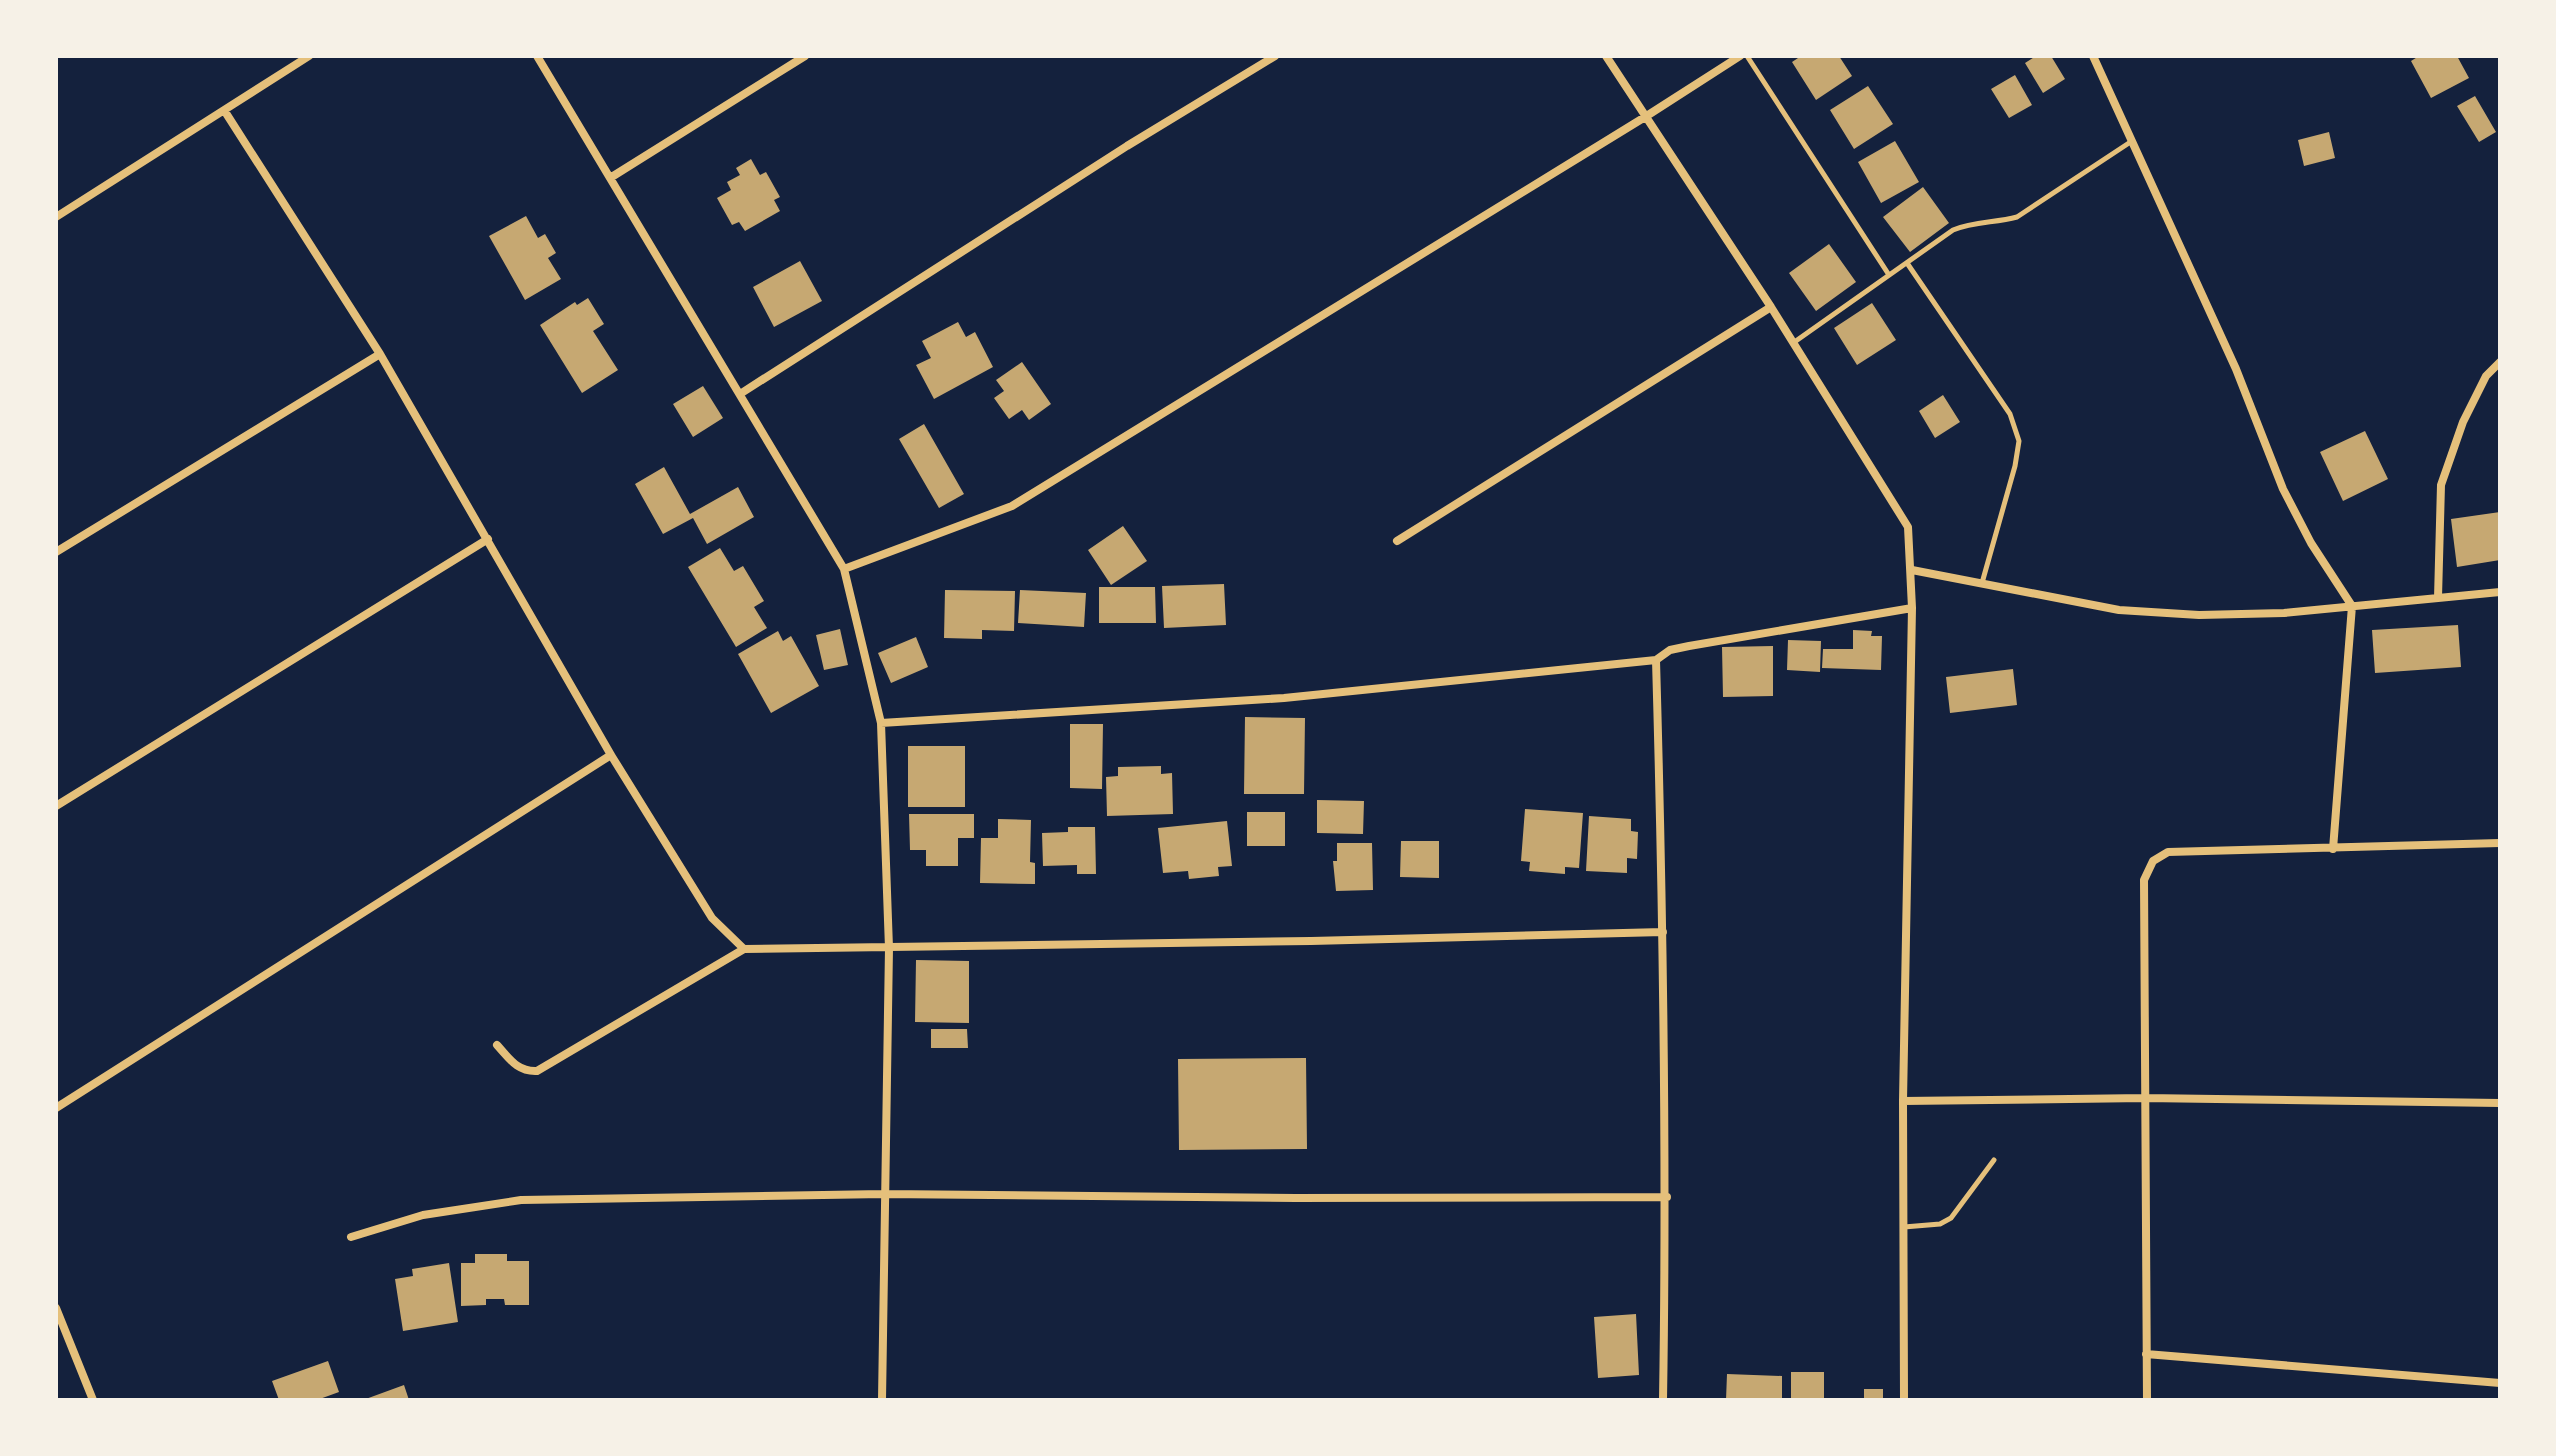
<svg xmlns="http://www.w3.org/2000/svg" width="2556" height="1456" viewBox="0 0 2556 1456" font-family="Quicksand,sans-serif">
  <rect width="100%" height="100%" fill="#14213d"/>
  <path fill="#c6a872" d="M 1801,56 L 1839,56 L 1852,76 L 1816,100 L 1792,62 Z
    M 2036,56 L 2051,56 L 2065,79 L 2043,93 L 2025,63 Z
    M 2419,56 L 2457,56 L 2469,78 L 2431,98 L 2411,61 Z
    M 2015,75 L 2032,105 L 2009,118 L 1991,89 Z
    M 1868,86 L 1893,124 L 1854,149 L 1830,110 Z
    M 2475,96 L 2496,132 L 2479,142 L 2457,106 Z
    M 2329,132 L 2335,158 L 2304,166 L 2298,140 Z
    M 1895,141 L 1919,182 L 1881,203 L 1858,162 Z
    M 751,159 L 760,175 L 766,172 L 780,197 L 774,200 L 780,211 L 745,231 L 739,222 L 732,225 L 717,198 L 731,190 L 727,182 L 740,175 L 736,168 Z
    M 1923,187 L 1949,223 L 1910,252 L 1883,217 Z
    M 526,216 L 538,238 L 545,234 L 556,253 L 548,258 L 561,279 L 525,300 L 489,236 Z
    M 1829,244 L 1856,282 L 1816,311 L 1789,273 Z
    M 800,261 L 822,301 L 774,327 L 753,287 Z
    M 588,298 L 604,324 L 593,331 L 618,370 L 582,393 L 540,325 L 575,302 L 577,305 Z
    M 1872,303 L 1896,340 L 1857,365 L 1834,328 Z
    M 958,322 L 966,337 L 975,332 L 993,367 L 934,399 L 916,365 L 931,358 L 922,341 Z
    M 1022,362 L 1051,404 L 1029,420 L 1022,410 L 1009,419 L 994,398 L 1004,391 L 996,380 Z
    M 703,386 L 723,418 L 693,437 L 673,404 Z
    M 1943,395 L 1960,422 L 1935,438 L 1919,411 Z
    M 924,424 L 964,494 L 939,508 L 899,439 Z
    M 2365,431 L 2388,479 L 2343,501 L 2320,452 Z
    M 664,467 L 690,514 L 738,487 L 754,517 L 707,544 L 693,518 L 663,534 L 635,484 Z
    M 2500,512 L 2500,560 L 2457,567 L 2451,519 Z
    M 1123,526 L 1147,561 L 1111,585 L 1088,550 Z
    M 720,548 L 734,571 L 743,566 L 764,601 L 754,607 L 767,628 L 736,647 L 688,567 Z
    M 1224,584 L 1226,625 L 1164,628 L 1162,586 Z
    M 1099,587 L 1155,587 L 1156,623 L 1099,623 Z
    M 945,590 L 1015,591 L 1014,631 L 982,630 L 982,639 L 944,638 Z
    M 1020,590 L 1086,593 L 1084,627 L 1018,623 Z
    M 2458,625 L 2461,667 L 2375,673 L 2372,630 Z
    M 840,629 L 848,665 L 824,670 L 816,635 Z
    M 1853,630 L 1872,631 L 1871,636 L 1882,636 L 1881,670 L 1822,668 L 1823,649 L 1853,649 Z
    M 778,631 L 783,641 L 791,636 L 819,686 L 771,713 L 738,654 Z
    M 916,637 L 928,667 L 891,683 L 878,653 Z
    M 1788,640 L 1821,641 L 1820,672 L 1787,670 Z
    M 1773,646 L 1773,696 L 1723,697 L 1722,647 Z
    M 2013,669 L 2017,705 L 1950,713 L 1946,677 Z
    M 1245,717 L 1305,718 L 1304,794 L 1244,794 Z
    M 1070,724 L 1103,724 L 1102,789 L 1070,788 Z
    M 908,746 L 965,746 L 965,807 L 908,807 Z
    M 1161,766 L 1161,774 L 1172,773 L 1173,814 L 1107,816 L 1106,777 L 1118,776 L 1118,767 Z
    M 1317,800 L 1364,801 L 1363,834 L 1317,833 Z
    M 1525,809 L 1583,813 L 1579,868 L 1565,867 L 1565,874 L 1529,871 L 1530,862 L 1521,861 Z
    M 1247,812 L 1285,812 L 1285,846 L 1247,846 Z
    M 909,814 L 974,814 L 974,838 L 958,838 L 958,866 L 926,866 L 926,850 L 910,850 Z
    M 1589,816 L 1631,819 L 1631,831 L 1638,832 L 1637,859 L 1627,858 L 1627,873 L 1586,871 Z
    M 998,819 L 1031,820 L 1030,862 L 1035,863 L 1035,884 L 980,883 L 981,838 L 998,838 Z
    M 1227,821 L 1232,866 L 1218,867 L 1219,876 L 1189,879 L 1188,871 L 1163,873 L 1158,828 Z
    M 1068,827 L 1095,827 L 1096,874 L 1077,874 L 1077,865 L 1043,866 L 1042,833 L 1068,832 Z
    M 1401,841 L 1439,841 L 1439,878 L 1400,877 Z
    M 1337,843 L 1372,843 L 1373,890 L 1336,891 L 1333,861 L 1337,861 Z
    M 916,960 L 969,961 L 969,1023 L 915,1022 Z
    M 931,1029 L 967,1029 L 968,1048 L 931,1048 Z
    M 1306,1058 L 1307,1149 L 1179,1150 L 1178,1059 Z
    M 475,1254 L 507,1254 L 507,1261 L 529,1261 L 529,1305 L 505,1305 L 504,1299 L 486,1299 L 486,1305 L 461,1306 L 461,1263 L 475,1263 Z
    M 449,1263 L 458,1322 L 403,1331 L 395,1279 L 413,1276 L 412,1269 Z
    M 1636,1314 L 1639,1375 L 1598,1378 L 1594,1317 Z
    M 328,1361 L 339,1392 L 317,1400 L 279,1400 L 272,1381 Z
    M 1791,1372 L 1824,1372 L 1824,1400 L 1791,1400 Z
    M 1727,1374 L 1782,1376 L 1782,1400 L 1726,1400 Z
    M 404,1385 L 409,1400 L 363,1400 Z
    M 1864,1389 L 1883,1389 L 1883,1400 L 1864,1400 Z"/>
  <g fill="none" stroke-linecap="round" stroke-linejoin="round">
    <path stroke="#e5c07b" stroke-width="5" d="M 1747,56 L 1889,275
      M 1907,263 L 2010,414 L 2019,441 L 2015,466 L 1982,583
      M 1793,343 L 1953,230 C 1974,221 1995,223 2017,217 L 2132,141
      M 1904,1227 L 1940,1224 L 1951,1218 L 1994,1160"/>
    <path stroke="#e5c07b" stroke-width="8" d="M 537,56 L 844,569 L 881,723 L 889,948 L 882,1400
      M 1606,56 L 1771,307 L 1908,527 L 1912,608 L 1903,1101 L 1904,1400
      M 2093,56 L 2236,369 L 2283,489 L 2311,543 L 2352,606 L 2333,849
      M 224,110 L 380,354 L 611,755 L 712,918 L 744,949
      M 610,178 L 805,56
      M 56,217 L 309,56
      M 740,394 L 1127,146 L 1275,56
      M 1397,541 L 1771,307
      M 56,552 L 380,354
      M 844,569 L 1012,506 L 1645,117 L 1740,56
      M 1912,570 L 2119,610 L 2199,615 L 2284,613 L 2500,592
      M 2438,598 L 2441,485 L 2463,422 L 2486,376 L 2500,362
      M 1656,660 C 1663,907 1667,1153 1663,1400
      M 881,723 L 1284,698 L 1656,660 L 1670,650 L 1689,646 L 1912,608
      M 56,806 L 488,539
      M 497,1045 C 509,1058 517,1072 537,1071 L 744,949 L 1311,941 L 1663,932
      M 1903,1101 L 2145,1098 L 2500,1103
      M 56,1108 L 611,755
      M 351,1237 L 423,1215 L 521,1200 L 884,1194 L 1296,1198 L 1667,1197
      M 56,1308 L 93,1400
      M 2146,1354 L 2500,1383
      M 2147,1400 L 2144,880 L 2153,861 L 2168,852 L 2500,843"/>
  </g>
  <rect width="2556" height="1456" fill="none" stroke="#f6f1e7" stroke-width="116"/>
</svg>
